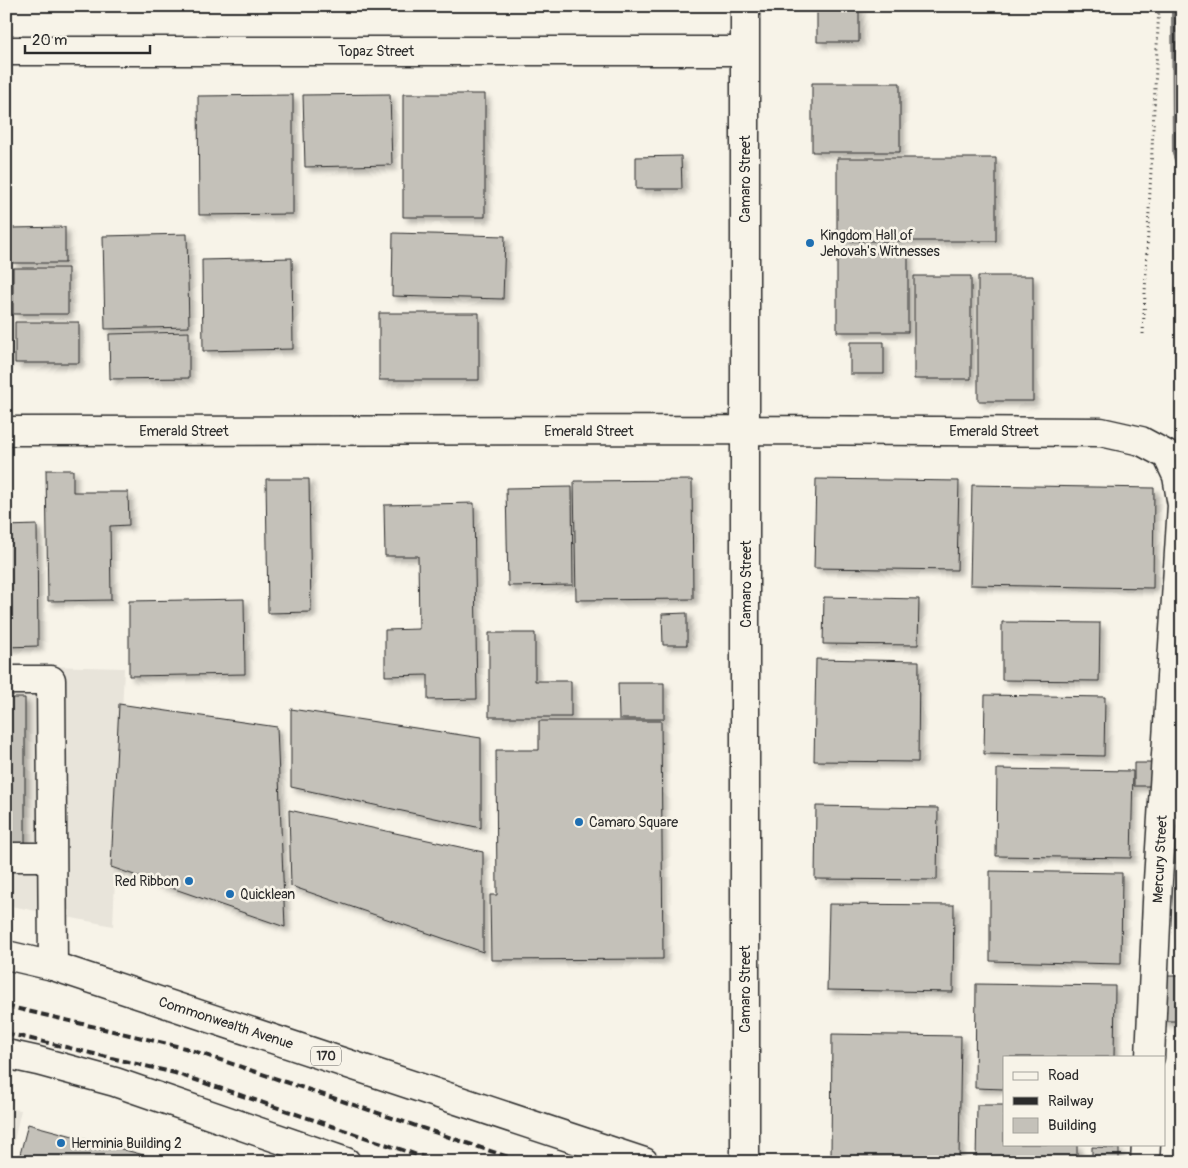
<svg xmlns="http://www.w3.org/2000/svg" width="1188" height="1168" viewBox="0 0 1188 1168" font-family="Pangolin,sans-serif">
  <defs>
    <filter id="shadow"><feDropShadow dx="4.5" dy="4.5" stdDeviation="2.5" flood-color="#0004"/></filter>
  </defs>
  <rect width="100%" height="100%" fill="#f7f3e8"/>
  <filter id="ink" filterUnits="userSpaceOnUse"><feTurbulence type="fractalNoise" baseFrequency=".02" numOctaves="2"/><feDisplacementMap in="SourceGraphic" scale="10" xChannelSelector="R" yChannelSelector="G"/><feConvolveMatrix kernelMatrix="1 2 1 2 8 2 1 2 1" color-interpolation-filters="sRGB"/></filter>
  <g filter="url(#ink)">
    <path fill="#e8e4da" d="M 6,665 L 124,668 L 113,926 L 6,905 Z
      M 6,1108 L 21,1110 L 9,1162 L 6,1162 Z"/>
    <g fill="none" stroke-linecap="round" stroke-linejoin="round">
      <path stroke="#7a7874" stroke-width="12" d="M 1177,6 L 1178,153 L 1182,165"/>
    </g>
    <path fill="#c4c1b9" stroke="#2b2b2b" filter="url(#shadow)" d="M 817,6 L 859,6 L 859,42 L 817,42 Z
      M 812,83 L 900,83 L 900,152 L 812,152 Z
      M 390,94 L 392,165 L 305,167 L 303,95 Z
      M 403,94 L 485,94 L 485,217 L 403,217 Z
      M 293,95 L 293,214 L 199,215 L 198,96 Z
      M 681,156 L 682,189 L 636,189 L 636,157 Z
      M 837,158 L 996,158 L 996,241 L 837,241 Z
      M 65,227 L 65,263 L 12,263 L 12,228 Z
      M 393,233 L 505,236 L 503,299 L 392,296 Z
      M 187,234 L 189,327 L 105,329 L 103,236 Z
      M 837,253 L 908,253 L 908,332 L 837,332 Z
      M 292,258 L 293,349 L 203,351 L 202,260 Z
      M 13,268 L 68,268 L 68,314 L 13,314 Z
      M 914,276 L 971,276 L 971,379 L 914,379 Z
      M 978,276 L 1033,276 L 1033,401 L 978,401 Z
      M 6,290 L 9,361 L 6,361 Z
      M 379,313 L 479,313 L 479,380 L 379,380 Z
      M 15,322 L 79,322 L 79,363 L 15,363 Z
      M 189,332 L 189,378 L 110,379 L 109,334 Z
      M 850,342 L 884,342 L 884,374 L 850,374 Z
      M 46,470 L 73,470 L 73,492 L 128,492 L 129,525 L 110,526 L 111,600 L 48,601 Z
      M 266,479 L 309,479 L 311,612 L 268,613 Z
      M 816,479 L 959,481 L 957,570 L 814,568 Z
      M 692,480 L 693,599 L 576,600 L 574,481 Z
      M 972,485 L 1154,488 L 1153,588 L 970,585 Z
      M 572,487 L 573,585 L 508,586 L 506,488 Z
      M 474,503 L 477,699 L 428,700 L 428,675 L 385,676 L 385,630 L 419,629 L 418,556 L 385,556 L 384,505 Z
      M 37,525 L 38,646 L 6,647 L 6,526 Z
      M 824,597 L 919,599 L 918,645 L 823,644 Z
      M 244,599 L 245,674 L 129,676 L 129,601 Z
      M 687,613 L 687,645 L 663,645 L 662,614 Z
      M 1002,622 L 1100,623 L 1099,681 L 1002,680 Z
      M 489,633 L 535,633 L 535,681 L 571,681 L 571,717 L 489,717 Z
      M 816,659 L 919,661 L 918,762 L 814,761 Z
      M 618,683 L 664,683 L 664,719 L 619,719 Z
      M 985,695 L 1105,697 L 1104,756 L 984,754 Z
      M 6,698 L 25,698 L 25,850 L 6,850 Z
      M 119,704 L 277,727 L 285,927 L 111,867 Z
      M 291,709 L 481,738 L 481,828 L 291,787 Z
      M 539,721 L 661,721 L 663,959 L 491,960 L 490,895 L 497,895 L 496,750 L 539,750 Z
      M 1134,763 L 1152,763 L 1152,786 L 1134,786 Z
      M 997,769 L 1133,771 L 1131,858 L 996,856 Z
      M 816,806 L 938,808 L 937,880 L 815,879 Z
      M 289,810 L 483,852 L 483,952 L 291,886 Z
      M 1178,826 L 1182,826 L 1182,868 L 1178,868 Z
      M 990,871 L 1122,873 L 1121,964 L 990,961 Z
      M 829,904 L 954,905 L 953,992 L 827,990 Z
      M 1161,976 L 1182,976 L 1182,1021 L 1162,1021 Z
      M 976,984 L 1115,986 L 1114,1057 L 1004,1057 L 1004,1089 L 975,1088 Z
      M 832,1034 L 961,1036 L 959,1158 L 831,1157 Z
      M 977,1105 L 1004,1105 L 1004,1144 L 1077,1144 L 1077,1162 L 976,1162 Z
      M 28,1124 L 170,1162 L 18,1162 Z
      M 1092,1147 L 1119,1148 L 1119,1162 L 1092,1162 Z"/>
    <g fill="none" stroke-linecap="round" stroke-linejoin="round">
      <defs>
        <path id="minor" d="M 745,6 L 745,1162
          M 6,51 L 745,51
          M 6,431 L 746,430 L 1101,432 L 1141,441 L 1167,455 L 1177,476 L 1182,505 L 1158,880 L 1150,1057
          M 6,680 L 51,680 L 53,966
          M 6,857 L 52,857
          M 1145,1162 L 1146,1144"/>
        <path id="major" d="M 6,955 L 53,966 L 644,1162
          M 6,1054 L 38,1061 L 115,1082 L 346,1162"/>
      </defs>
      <use href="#minor" stroke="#2b2b2b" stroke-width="31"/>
      <use href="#major" stroke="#2b2b2b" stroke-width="31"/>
      <path stroke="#2b2b2b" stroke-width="3" stroke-dasharray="1 4" stroke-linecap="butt" d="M 1143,334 L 1159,6"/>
      <use href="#minor" stroke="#f7f3e8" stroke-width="28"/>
      <use href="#major" stroke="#f7f3e8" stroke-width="28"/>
      <path stroke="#2b2b2b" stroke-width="4" stroke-dasharray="8 4" stroke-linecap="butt" d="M 6,1006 L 185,1048 L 523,1162
        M 6,1033 L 175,1073 L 438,1162"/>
    </g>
  </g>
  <g fill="#1f6fb2" stroke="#f7f3e8" stroke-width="2">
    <circle cx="810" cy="243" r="5"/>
    <circle cx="579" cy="822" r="5"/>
    <circle cx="189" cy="881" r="5"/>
    <circle cx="230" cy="894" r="5"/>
    <circle cx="61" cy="1143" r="5"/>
  </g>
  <g text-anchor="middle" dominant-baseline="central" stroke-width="5" stroke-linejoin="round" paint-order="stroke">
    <rect fill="#f7f3e8" stroke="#686764" stroke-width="1" x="311" y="1046.5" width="30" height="19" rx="4"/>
    <g font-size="12" font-weight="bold" fill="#2b2b2b">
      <text x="326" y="1056">170</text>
    </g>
    <g font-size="14" fill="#2b2b2b" stroke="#f7f3e8">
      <text x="376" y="51">Topaz Street</text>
      <text transform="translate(745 179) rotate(-90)">Camaro Street</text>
      <text x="184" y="431">Emerald Street</text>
      <text x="589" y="431">Emerald Street</text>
      <text x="994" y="431">Emerald Street</text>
      <text transform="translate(746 584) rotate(-90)">Camaro Street</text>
      <text transform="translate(1160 859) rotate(-87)">Mercury Street</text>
      <text transform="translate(745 989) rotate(-90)">Camaro Street</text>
      <text transform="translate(226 1023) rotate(18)">Commonwealth Avenue</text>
    </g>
    <g font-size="14" fill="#2b2b2b" stroke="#f7f3e8" text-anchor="start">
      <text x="820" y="235">Kingdom Hall of<tspan x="820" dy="16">Jehovah's Witnesses</tspan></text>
      <text x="589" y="822">Camaro Square</text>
      <text x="179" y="881" text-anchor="end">Red Ribbon</text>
      <text x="240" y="894">Quicklean</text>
      <text x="71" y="1143">Herminia Building 2</text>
    </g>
  </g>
  <rect width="1188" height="1168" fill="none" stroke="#f7f3e8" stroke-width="25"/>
  <rect x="12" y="12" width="1163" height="1143" fill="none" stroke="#2b2b2b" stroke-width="2" filter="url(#ink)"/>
  <rect x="1003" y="1056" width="162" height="90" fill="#f7f3e8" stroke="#a5a39c"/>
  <rect x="1013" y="1072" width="25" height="8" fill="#f7f3e8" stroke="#a5a39c"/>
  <text x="1048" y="1080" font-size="15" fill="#2b2b2b">Road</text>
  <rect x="1013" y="1097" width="25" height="8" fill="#2b2b2b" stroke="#a5a39c"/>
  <text x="1048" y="1106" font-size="15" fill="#2b2b2b">Railway</text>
  <rect x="1013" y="1118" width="25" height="15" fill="#c4c1b9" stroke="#a5a39c"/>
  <text x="1048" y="1130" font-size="15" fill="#2b2b2b">Building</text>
  <path d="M25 45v8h125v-8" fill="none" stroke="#2b2b2b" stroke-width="2.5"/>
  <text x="32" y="45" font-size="15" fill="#2b2b2b" stroke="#f7f3e8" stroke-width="4" paint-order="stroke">20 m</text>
</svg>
